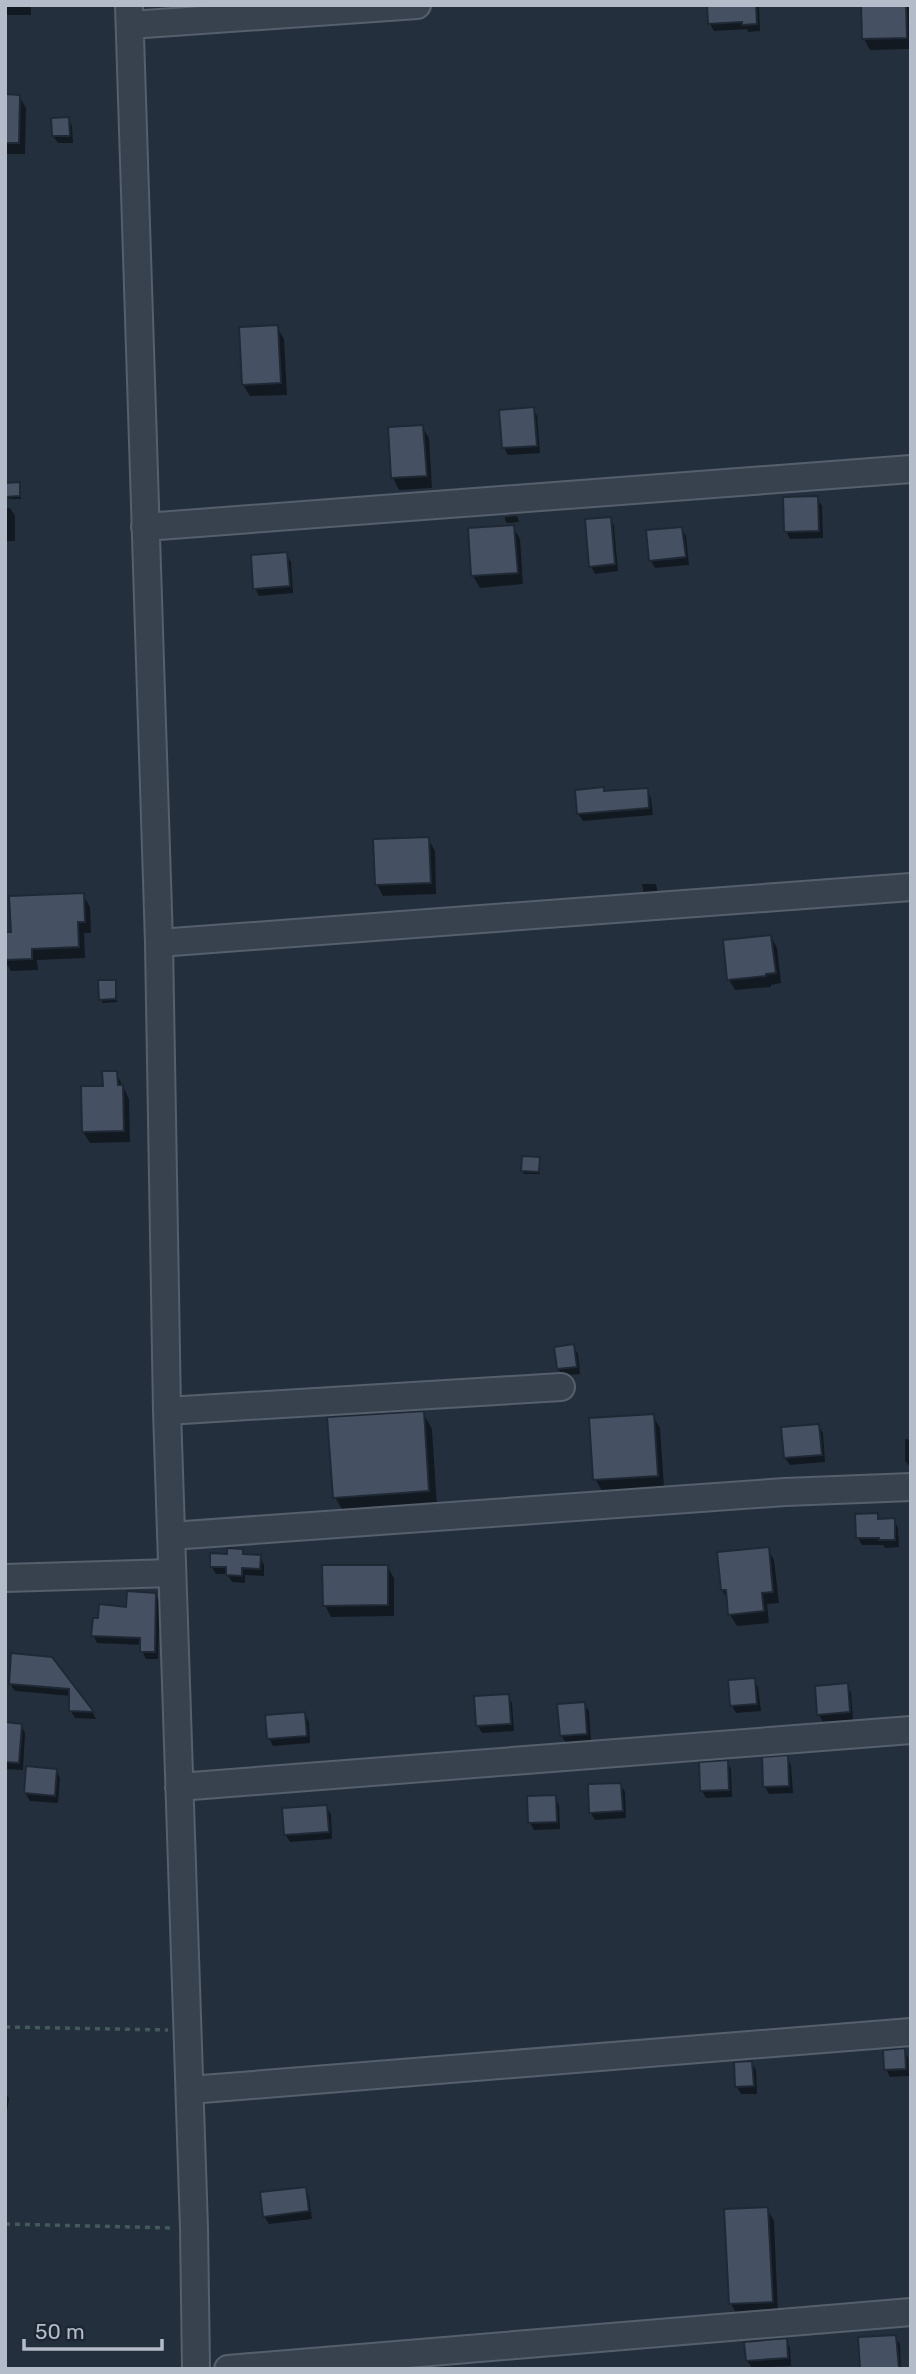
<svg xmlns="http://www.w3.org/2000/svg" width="916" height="2374" viewBox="0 0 916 2374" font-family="Rubik,sans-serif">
  <rect width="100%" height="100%" fill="#242f3e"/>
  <path fill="#0007" d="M 5,5 L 31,5 L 31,15 L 5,15 Z
    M 709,5 L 759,5 L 760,31 L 748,32 L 747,29 L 714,31 L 710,24 Z
    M 881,5 L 908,5 L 911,9 L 911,49 L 870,50 L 864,39 Z
    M 5,96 L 19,96 L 26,108 L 25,154 L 5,154 Z
    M 68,119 L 72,126 L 73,143 L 58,143 L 53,136 Z
    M 277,327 L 284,339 L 287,395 L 250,396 L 243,385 Z
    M 533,409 L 537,416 L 540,453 L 508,455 L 504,448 Z
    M 422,427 L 429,438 L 432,488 L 399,490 L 393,478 Z
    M 19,484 L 21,499 L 9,499 L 7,496 Z
    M 817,498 L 822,506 L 823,538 L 790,539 L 786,531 Z
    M 5,508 L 10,508 L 15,516 L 15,541 L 5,541 Z
    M 517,516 L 519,522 L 507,523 L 505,520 L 505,517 Z
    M 610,518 L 614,526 L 618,571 L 595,574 L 591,566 Z
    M 513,527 L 520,539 L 523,584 L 480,588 L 473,576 Z
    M 681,528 L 686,536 L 689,565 L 655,568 L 651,561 Z
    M 286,554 L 291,562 L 293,593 L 259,596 L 255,588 Z
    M 603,789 L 605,793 L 647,790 L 651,798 L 653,815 L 583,821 L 578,814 Z
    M 428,839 L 435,851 L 436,894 L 383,896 L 377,885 Z
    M 642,884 L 656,884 L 658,893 L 644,894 Z
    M 83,895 L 90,907 L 91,933 L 84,933 L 85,958 L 37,960 L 38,970 L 11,971 L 5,961 L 5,934 L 12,933 Z
    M 771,937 L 777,948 L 781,983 L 771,985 L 771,987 L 735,990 L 729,980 L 725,942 Z
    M 115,981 L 117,1002 L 103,1003 L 101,999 Z
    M 116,1072 L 129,1099 L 130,1142 L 90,1143 L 83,1132 L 105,1088 Z
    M 539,1159 L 540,1174 L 524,1174 L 523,1170 Z
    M 573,1346 L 578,1354 L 580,1374 L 563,1376 L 558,1369 L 556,1348 Z
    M 423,1413 L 432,1429 L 437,1507 L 344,1513 L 335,1497 Z
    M 653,1416 L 660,1428 L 664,1487 L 602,1491 L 595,1479 Z
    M 818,1426 L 823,1433 L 825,1462 L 790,1465 L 785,1458 Z
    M 905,1439 L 911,1440 L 911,1468 L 905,1461 Z
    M 877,1515 L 880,1521 L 894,1520 L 898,1528 L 899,1547 L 885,1548 L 883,1545 L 862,1545 L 858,1538 Z
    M 768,1549 L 774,1560 L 779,1603 L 767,1604 L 769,1623 L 737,1626 L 730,1615 L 728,1600 L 722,1590 Z
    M 242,1551 L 245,1556 L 260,1557 L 264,1565 L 264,1576 L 245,1575 L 245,1583 L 232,1582 L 227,1574 L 216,1574 L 211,1566 L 229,1555 Z
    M 387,1566 L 394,1578 L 394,1616 L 331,1617 L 325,1605 Z
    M 909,1589 L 911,1589 L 911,1614 Z
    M 155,1594 L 160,1602 L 158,1659 L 146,1659 L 142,1651 L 142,1645 L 97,1643 L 93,1635 L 128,1609 Z
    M 51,1659 L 93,1713 L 96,1719 L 75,1718 L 71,1711 L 71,1696 L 15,1691 L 10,1684 Z
    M 754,1680 L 758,1687 L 761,1711 L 736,1713 L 732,1706 L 730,1681 Z
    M 847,1685 L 851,1693 L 853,1720 L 823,1722 L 819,1715 Z
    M 508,1696 L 512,1703 L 514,1731 L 482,1733 L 478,1726 Z
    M 584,1704 L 589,1711 L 591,1741 L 566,1743 L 561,1735 Z
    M 304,1714 L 309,1722 L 310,1743 L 273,1746 L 269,1738 Z
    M 5,1724 L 21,1725 L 25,1733 L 23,1770 L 5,1769 Z
    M 787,1757 L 791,1765 L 793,1793 L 769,1794 L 765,1787 Z
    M 727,1762 L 731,1769 L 732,1797 L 706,1798 L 702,1791 Z
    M 56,1770 L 60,1778 L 58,1803 L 30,1801 L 25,1793 Z
    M 620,1784 L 625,1792 L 626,1818 L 595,1820 L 591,1813 Z
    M 555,1797 L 559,1805 L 560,1829 L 534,1830 L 530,1823 Z
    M 326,1807 L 331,1814 L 332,1839 L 290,1842 L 285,1834 Z
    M 904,2050 L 908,2058 L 909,2076 L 890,2077 L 886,2069 Z
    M 751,2062 L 756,2070 L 757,2094 L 741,2094 L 737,2087 Z
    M 5,2094 L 9,2098 L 7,2112 L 5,2112 Z
    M 305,2189 L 309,2197 L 312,2219 L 269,2224 L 264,2216 Z
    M 767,2209 L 774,2221 L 778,2314 L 737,2315 L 731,2304 Z
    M 895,2337 L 900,2344 L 901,2369 L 862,2369 Z
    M 786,2340 L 790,2348 L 791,2366 L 752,2368 L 747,2361 Z"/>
  <path fill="#455162" stroke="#1f2835" stroke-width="2" d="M 707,5 L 756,5 L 757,24 L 742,25 L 742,22 L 708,24 Z
    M 906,5 L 907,38 L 862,39 L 861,6 Z
    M 5,94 L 20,95 L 19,143 L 5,143 Z
    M 69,117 L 70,136 L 52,136 L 51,118 Z
    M 278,325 L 281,383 L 242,385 L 239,327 Z
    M 534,407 L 537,446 L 502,448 L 499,410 Z
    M 423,425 L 427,476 L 391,478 L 388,427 Z
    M 20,482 L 20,496 L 5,497 L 5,483 Z
    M 818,496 L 819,531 L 784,532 L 783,497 Z
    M 611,517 L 615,564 L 589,567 L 585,519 Z
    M 514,525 L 518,573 L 471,576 L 468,528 Z
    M 682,527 L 686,557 L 649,561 L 646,530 Z
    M 287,552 L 290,586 L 253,589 L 251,555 Z
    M 604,787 L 604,791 L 648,788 L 649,808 L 577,814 L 575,790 Z
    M 429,837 L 431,883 L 375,885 L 373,839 Z
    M 84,893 L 85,922 L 78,922 L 79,947 L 32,949 L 32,959 L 5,960 L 5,932 L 11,932 L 9,896 Z
    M 771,935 L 776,973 L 766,974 L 766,976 L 727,980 L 723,940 Z
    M 98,980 L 116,980 L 116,999 L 99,1000 Z
    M 102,1071 L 117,1071 L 118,1085 L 123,1085 L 124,1131 L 82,1132 L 81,1086 L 103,1086 Z
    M 522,1156 L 540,1157 L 539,1172 L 521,1171 Z
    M 574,1344 L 577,1367 L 557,1369 L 554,1347 Z
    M 424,1411 L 429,1491 L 333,1498 L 327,1417 Z
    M 654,1414 L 658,1476 L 593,1480 L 589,1418 Z
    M 819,1424 L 822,1455 L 784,1458 L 781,1427 Z
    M 878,1513 L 878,1519 L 895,1518 L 895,1540 L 879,1540 L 879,1538 L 856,1538 L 855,1514 Z
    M 769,1547 L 773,1592 L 762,1593 L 764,1611 L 728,1615 L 726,1590 L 721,1590 L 717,1552 Z
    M 227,1548 L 243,1549 L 243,1554 L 261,1555 L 260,1569 L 242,1568 L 242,1576 L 226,1575 L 226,1567 L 210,1567 L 210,1553 L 227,1554 Z
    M 322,1565 L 388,1565 L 388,1605 L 323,1606 Z
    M 127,1591 L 156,1593 L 155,1652 L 140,1652 L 140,1638 L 91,1636 L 93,1618 L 98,1618 L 99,1604 L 126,1607 Z
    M 11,1653 L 52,1657 L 94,1712 L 69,1711 L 69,1689 L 9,1684 Z
    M 755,1678 L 757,1704 L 730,1706 L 728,1680 Z
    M 848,1683 L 850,1712 L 817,1715 L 815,1686 Z
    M 509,1694 L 511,1724 L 476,1726 L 474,1696 Z
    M 585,1702 L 587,1734 L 560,1736 L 557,1704 Z
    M 305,1712 L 307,1736 L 267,1739 L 265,1715 Z
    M 5,1722 L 22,1724 L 19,1763 L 5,1762 Z
    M 788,1755 L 789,1786 L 763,1787 L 762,1757 Z
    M 728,1760 L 729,1790 L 700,1791 L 699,1762 Z
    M 26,1766 L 57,1769 L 55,1796 L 24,1793 Z
    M 621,1783 L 623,1811 L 589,1813 L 588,1784 Z
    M 556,1795 L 557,1822 L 528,1823 L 527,1796 Z
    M 327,1805 L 329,1832 L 284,1835 L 282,1808 Z
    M 905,2048 L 906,2069 L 884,2070 L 883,2050 Z
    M 752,2061 L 754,2086 L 735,2087 L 734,2062 Z
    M 306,2187 L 309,2211 L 263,2217 L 260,2192 Z
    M 768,2207 L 773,2302 L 729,2304 L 724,2209 Z
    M 896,2335 L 899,2369 L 860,2369 L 858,2337 Z
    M 787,2338 L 788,2358 L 746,2361 L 744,2342 Z"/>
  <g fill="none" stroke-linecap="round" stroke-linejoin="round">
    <defs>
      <path id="minor" d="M 129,5 L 159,943 L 167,1411 L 194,2228 L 196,2369
        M 130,25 L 417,5
        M 145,527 L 911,469
        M 159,943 L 911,887
        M 167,1411 L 561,1387
        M 171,1536 L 785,1492 L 911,1487
        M 5,1578 L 172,1573
        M 179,1787 L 911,1730
        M 190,2090 L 911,2032
        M 228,2369 L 911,2312"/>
    </defs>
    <use href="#minor" stroke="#565f6c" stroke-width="30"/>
    <path stroke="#44595c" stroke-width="3.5" stroke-dasharray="5 5" stroke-linecap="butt" d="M 5,2027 L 168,2030
      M 5,2224 L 175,2228"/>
    <use href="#minor" stroke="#38414e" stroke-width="26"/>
  </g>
  <rect width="916" height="2374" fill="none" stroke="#b4bcc9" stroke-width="14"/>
  <path d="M24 2339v10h138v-10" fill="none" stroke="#b4bcc9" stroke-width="3.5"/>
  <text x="35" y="2339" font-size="21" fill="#b4bcc9" stroke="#1d2633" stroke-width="5" paint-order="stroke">50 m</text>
</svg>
